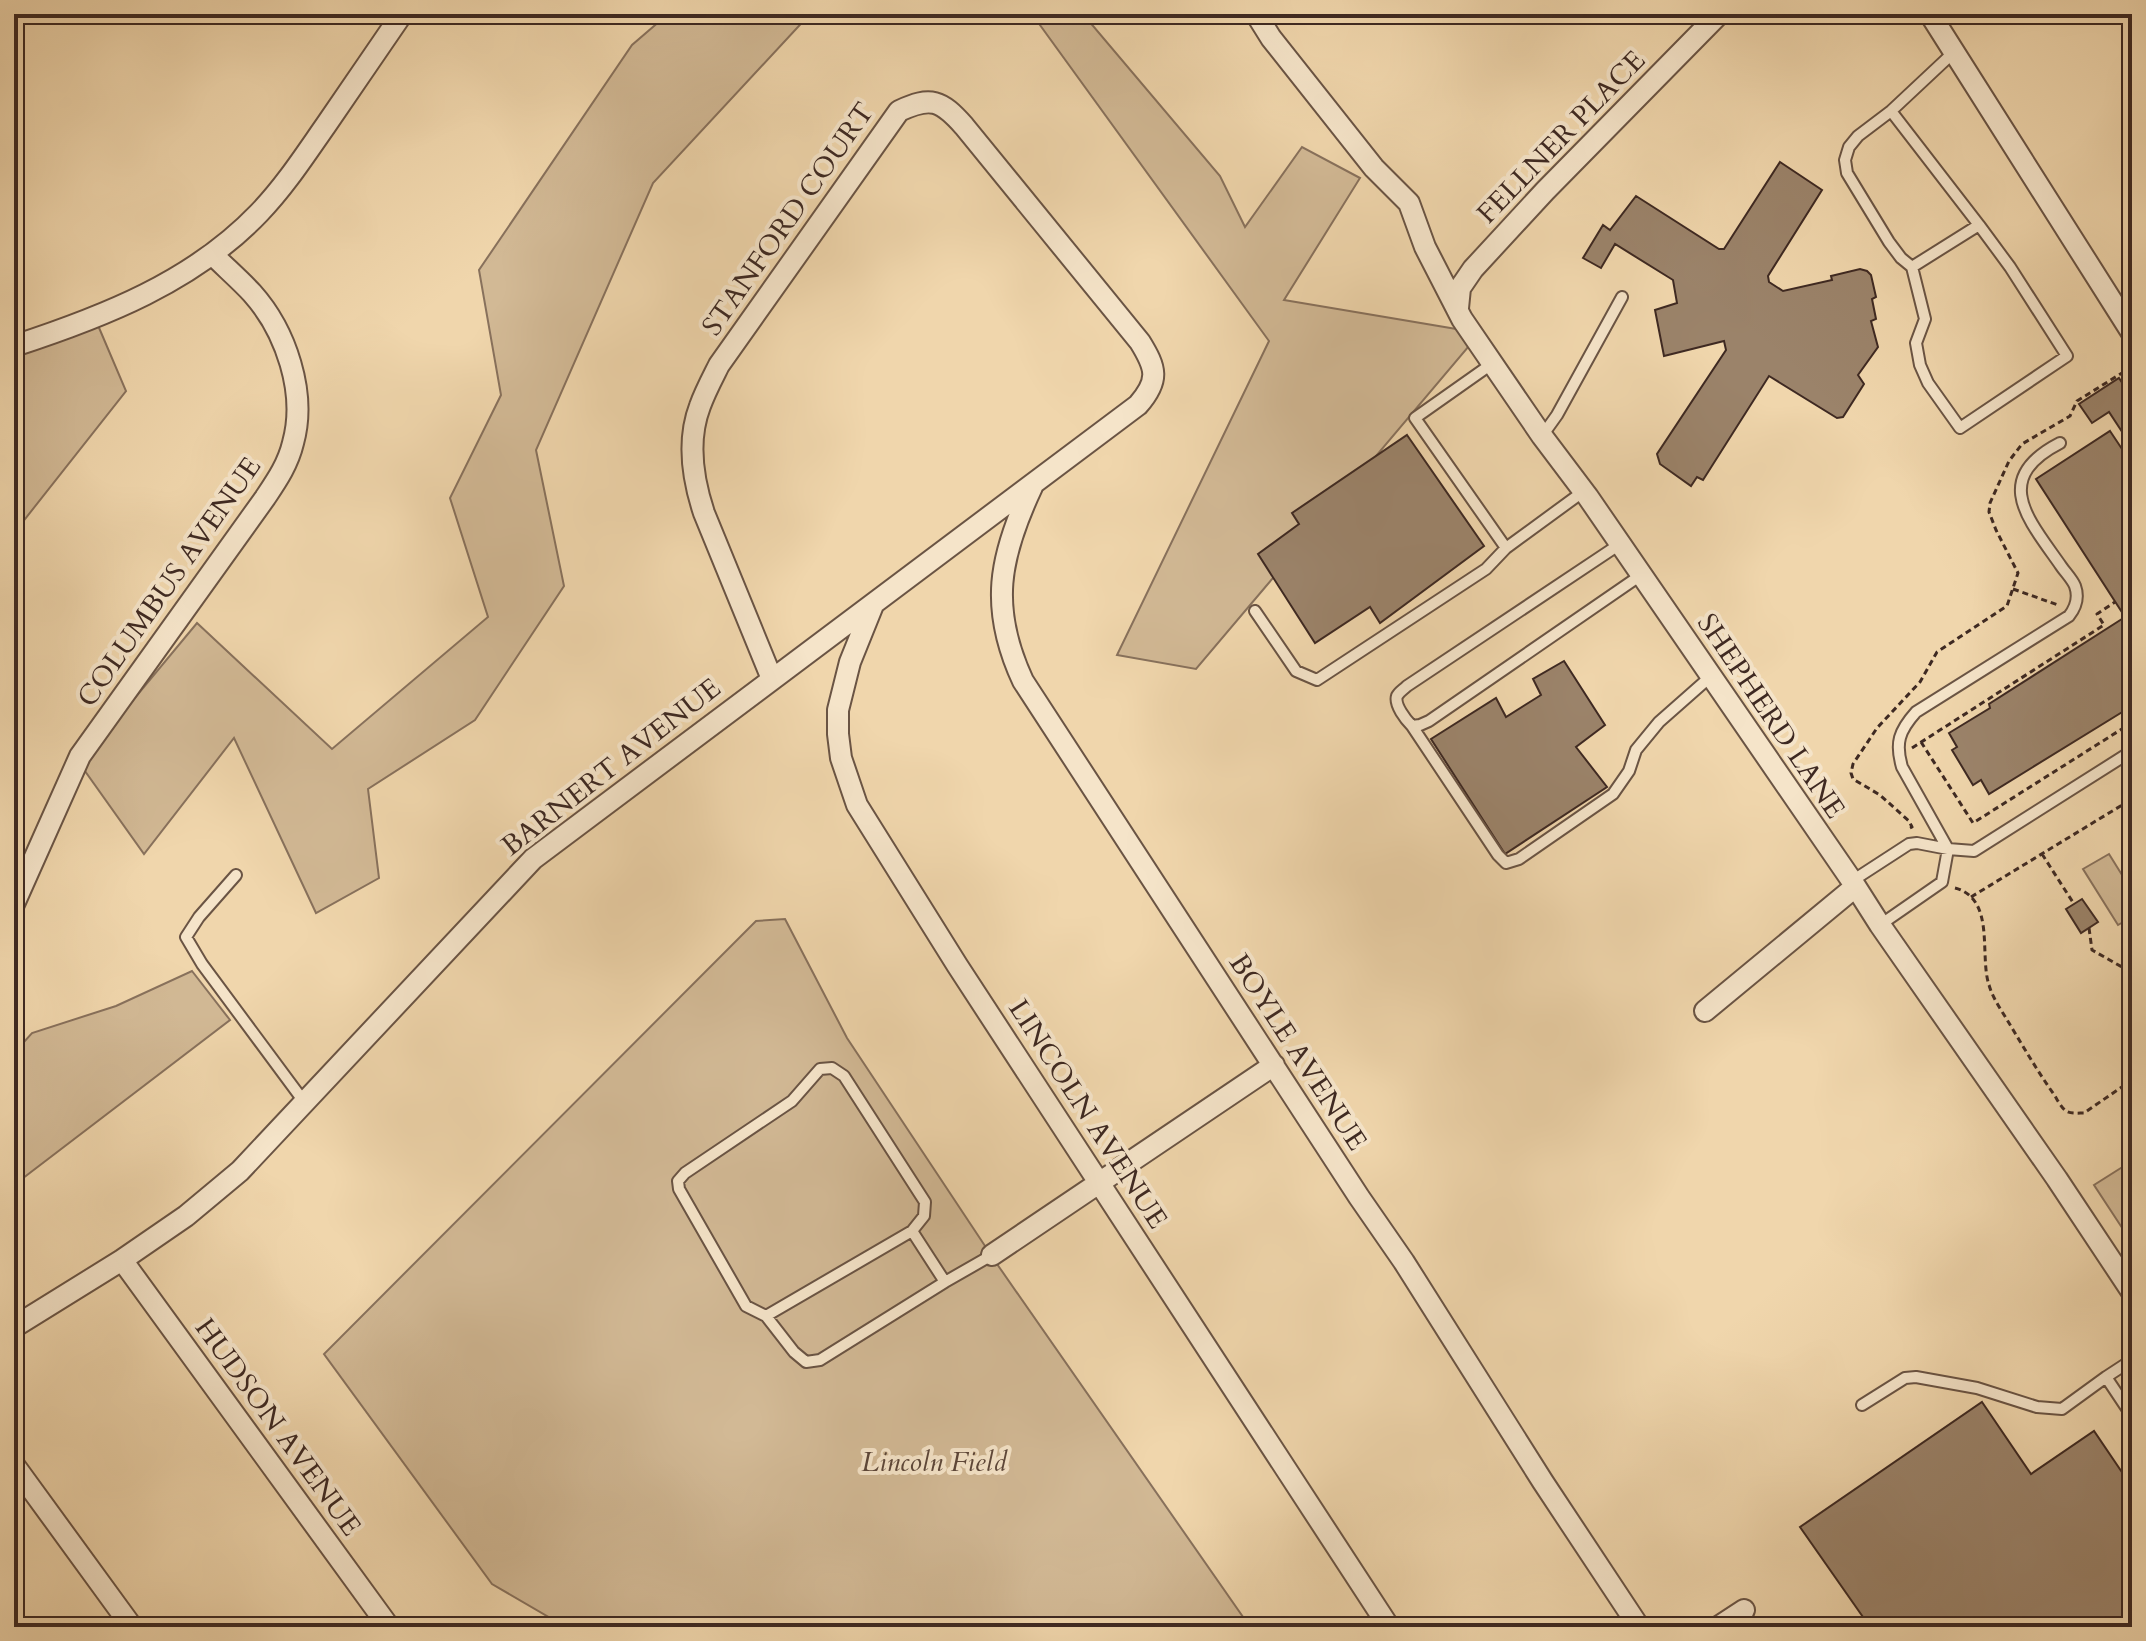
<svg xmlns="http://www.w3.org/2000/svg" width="2146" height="1641" viewBox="0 0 2146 1641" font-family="Cardo,serif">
  <rect width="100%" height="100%" fill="#f0d6ac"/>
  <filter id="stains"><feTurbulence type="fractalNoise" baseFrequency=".0025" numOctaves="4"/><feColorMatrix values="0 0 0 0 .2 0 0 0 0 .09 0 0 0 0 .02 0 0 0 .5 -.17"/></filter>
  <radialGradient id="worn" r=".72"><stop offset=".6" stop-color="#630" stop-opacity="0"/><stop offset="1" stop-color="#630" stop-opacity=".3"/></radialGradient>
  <path fill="#d2b995" stroke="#88715c" stroke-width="2" d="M 668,14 L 810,14 L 653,183 L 536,450 L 564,586 L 475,720 L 368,789 L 379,878 L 316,913 L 234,738 L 144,854 L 80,764 L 197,623 L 332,749 L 488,617 L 450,498 L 501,395 L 479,270 L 632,45 Z
    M 1032,14 L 1083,14 L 1220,176 L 1245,227 L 1302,147 L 1360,178 L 1284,300 L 1480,333 L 1196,669 L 1117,655 L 1269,341 Z
    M 97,323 L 126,391 L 14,533 L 14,439 L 23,436 L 14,404 L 14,346 Z
    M 2109,854 L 2132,891 L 2132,917 L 2118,925 L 2083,869 Z
    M 785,919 L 847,1038 L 997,1264 L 1250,1627 L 559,1627 L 557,1622 L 492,1584 L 324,1354 L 756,921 Z
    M 192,971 L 230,1020 L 14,1185 L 14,1053 L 32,1033 L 116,1006 Z
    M 2132,1161 L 2132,1243 L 2094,1185 Z"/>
  <path fill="#9b836a" stroke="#3e2922" stroke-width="2" d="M 1780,162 L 1822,190 L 1768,276 L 1769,282 L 1783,291 L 1832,280 L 1831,276 L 1860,269 L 1867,271 L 1871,275 L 1876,297 L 1872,299 L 1876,319 L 1871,321 L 1878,347 L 1858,375 L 1864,384 L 1843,417 L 1837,418 L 1769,376 L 1703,480 L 1697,477 L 1691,486 L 1660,464 L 1657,454 L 1726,350 L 1724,341 L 1664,356 L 1655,310 L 1677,303 L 1673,280 L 1615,244 L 1601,268 L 1583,258 L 1603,225 L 1610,230 L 1636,196 L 1719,249 L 1724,249 Z
    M 2119,378 L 2132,398 L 2132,447 L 2109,412 L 2092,423 L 2079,404 Z
    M 2110,431 L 2132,464 L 2132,706 L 1989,794 L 1981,780 L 1973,785 L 1952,750 L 1957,747 L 1949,733 L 1990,708 L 1989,704 L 2125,617 L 2036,479 Z
    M 1407,435 L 1484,546 L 1380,623 L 1370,607 L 1315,643 L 1258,554 L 1299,524 L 1292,513 Z
    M 1564,661 L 1605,725 L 1576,747 L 1607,787 L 1505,854 L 1431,739 L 1496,698 L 1506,717 L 1541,695 L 1533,679 Z
    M 2082,899 L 2098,922 L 2081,933 L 2066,909 Z
    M 1982,1402 L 2031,1474 L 2094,1431 L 2132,1487 L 2132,1627 L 1870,1627 L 1800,1527 Z"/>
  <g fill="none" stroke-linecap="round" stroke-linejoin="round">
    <defs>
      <path id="lane" d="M 1891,111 L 1979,225
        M 1912,267 L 1979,225 L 2010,267 L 2067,356 L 1960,428 L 1928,383 L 1920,365 L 1916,343 L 1925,319 L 1912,267 L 1901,258 L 1889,242 L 1847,173 L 1845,160 L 1849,147 L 1858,136 L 1891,111 L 1954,52
        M 1493,363 L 1415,418 L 1506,548 L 1584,491
        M 1542,436 L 1557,415 L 1622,297
        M 1620,544 L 1407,686 C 1403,690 1399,692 1397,696 C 1394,705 1406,720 1412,726 L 1420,725 L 1429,721 L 1641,575
        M 1255,611 L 1296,671 L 1317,680 L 1486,569 L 1506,548
        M 1412,726 L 1498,855 L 1506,863 L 1519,859 L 1613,794 L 1629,771 L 1636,750 L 1659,722 L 1710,677
        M 236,875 L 199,917 L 186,937 L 202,964 L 305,1103
        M 1852,881 L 1909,844 L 1917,843 L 1948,849 L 1974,851 L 2132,751
        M 1880,925 L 1942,882 L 1948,849 L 1902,767 C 1895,743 1899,731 1916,712 L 2069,616 C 2076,607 2079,597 2075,586 C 2072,579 2065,572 2061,566 C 2029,520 1990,479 2060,443
        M 945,1282 L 820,1360 L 806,1362 L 794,1352 L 766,1316 L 912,1231 L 945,1282 L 992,1255
        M 766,1316 L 746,1306 L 679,1189 L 678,1181 L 685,1173 L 792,1101 L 820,1069 L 832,1068 L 844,1076 L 925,1202 L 924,1216 L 912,1231
        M 2132,1360 L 2106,1377 L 2132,1416
        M 1862,1405 L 1905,1378 L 1916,1377 L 1977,1388 L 2037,1407 L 2062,1409 L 2106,1377"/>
      <path id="street" d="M 1256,14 L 1271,38 L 1374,168 L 1409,203 L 1425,247 L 1462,319 L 1542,436 L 1588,497 L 1852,881 L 1880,925 L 2057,1179 L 2132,1292
        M 1930,14 L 2132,333
        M 1458,308 L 1460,288 L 1473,269 L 1545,191 L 1719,14
        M 14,346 C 103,317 193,282 259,213 C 285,186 305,155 326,125 C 351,88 377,51 402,14
        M 1032,487 C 999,557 989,608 1023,681 L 1359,1197 L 1404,1262 L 1543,1482 L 1639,1627
        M 873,605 L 850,662 L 838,710 L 838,734 L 841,758 L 857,805 L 957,965 L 1389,1627
        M 14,904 L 80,756 L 265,498 C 277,480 288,464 293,443 C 307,393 286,331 252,293 C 240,280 225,267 212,254
        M 1705,1011 L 1855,887
        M 992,1255 L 1274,1065
        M 122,1260 L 389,1627
        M 14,1327 L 122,1260 L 186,1216 L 240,1171 L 533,859 L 1138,405 C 1160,380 1156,368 1140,342 L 964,126 C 941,100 931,96 899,111 L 719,365 C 712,379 705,392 700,406 C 687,440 693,480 704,513 L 772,679
        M 14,1465 L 132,1627
        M 1718,1627 L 1744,1610"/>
    </defs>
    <use href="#lane" stroke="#6a5444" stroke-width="14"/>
    <use href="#street" stroke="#6a5444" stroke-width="24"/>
    <path stroke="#3e2922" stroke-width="3" stroke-dasharray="6 4" stroke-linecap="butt" d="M 2013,589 L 2058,605
      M 1921,742 L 1973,823 L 2125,727 L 2132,710
      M 1912,748 L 2104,625 L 2097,614 L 2115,602
      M 1910,828 L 1912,827 L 1909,821 L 1880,795 L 1853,779 L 1851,773 L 1853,764 L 1877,728 L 1920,682 L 1937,652 L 2007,606 L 2018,573 L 1996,530 L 1989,512 L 1990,503 L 2009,461 L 2022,444 L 2070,416 L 2077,401 L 2122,373 L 2132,389
      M 2042,854 L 2074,904
      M 1955,888 C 1996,899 1979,955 1989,985 C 1993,999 2002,1011 2009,1023 C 2024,1048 2038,1072 2055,1096 C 2058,1101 2061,1107 2066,1111 C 2071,1114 2078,1113 2084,1113 L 2132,1080
      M 1971,897 L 2132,799
      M 2089,928 L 2092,950 L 2122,967 L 2132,986"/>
    <use href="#lane" stroke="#f5e4c9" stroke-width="10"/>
    <use href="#street" stroke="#f5e4c9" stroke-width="20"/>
  </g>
  <g text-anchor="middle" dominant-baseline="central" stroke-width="8" stroke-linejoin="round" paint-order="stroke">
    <g font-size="28" fill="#3e2922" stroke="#f5e4c9">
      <text transform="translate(1561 137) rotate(-46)">FELLNER PLACE</text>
      <text transform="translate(788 219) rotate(-55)">STANFORD COURT</text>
      <text transform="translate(169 582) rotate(-55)">COLUMBUS AVENUE</text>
      <text transform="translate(1771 716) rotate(56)">SHEPHERD LANE</text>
      <text transform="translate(611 767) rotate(-38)">BARNERT AVENUE</text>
      <text transform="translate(1298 1052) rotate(57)">BOYLE AVENUE</text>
      <text transform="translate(1088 1114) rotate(57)">LINCOLN AVENUE</text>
      <text transform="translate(278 1427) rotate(54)">HUDSON AVENUE</text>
    </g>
    <g font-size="28" font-style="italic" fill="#5c4639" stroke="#f5e4c9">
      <text x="934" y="1462">Lincoln Field</text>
    </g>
  </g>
  <rect width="2146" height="1641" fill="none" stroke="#f0d6ac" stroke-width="48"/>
  <rect x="16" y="16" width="2114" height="1609" fill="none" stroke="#3e2922" stroke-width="4"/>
  <rect x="24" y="24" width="2098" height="1593" fill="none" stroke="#3e2922" stroke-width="2"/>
  <rect width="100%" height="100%" filter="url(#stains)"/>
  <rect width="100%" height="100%" fill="url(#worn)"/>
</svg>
